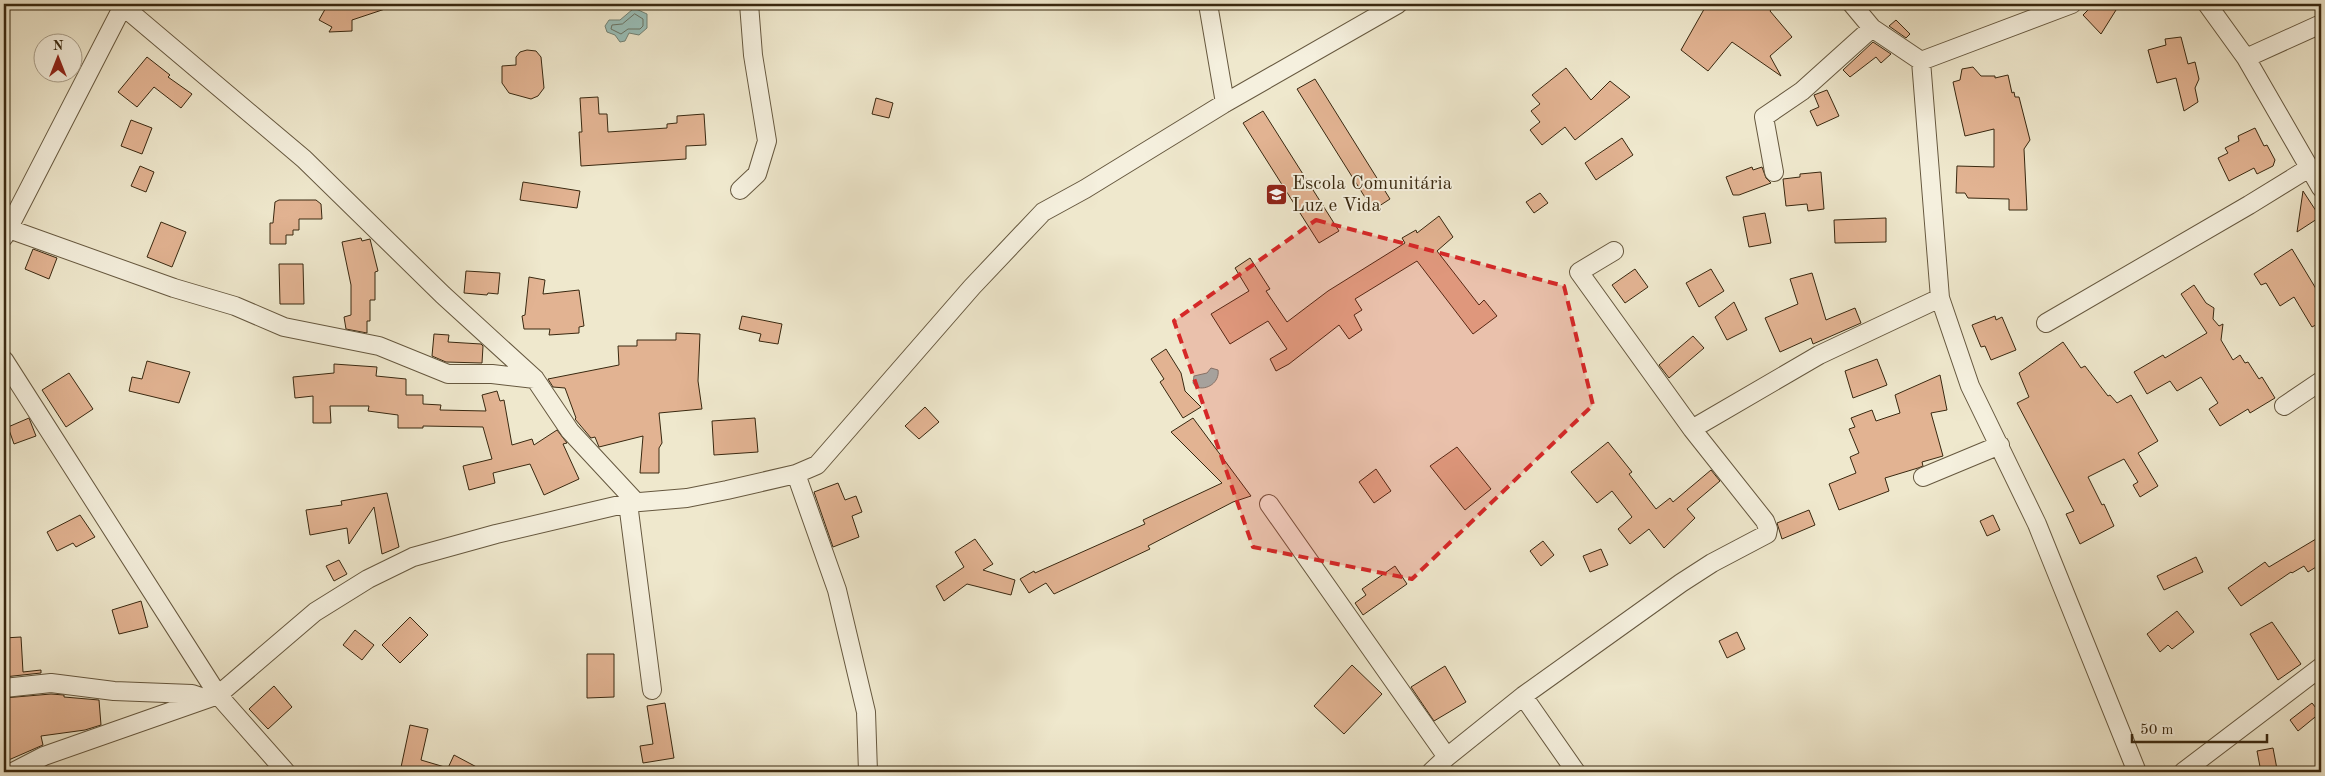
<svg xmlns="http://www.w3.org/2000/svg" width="2325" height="776" viewBox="0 0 2325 776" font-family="'Old Standard TT',serif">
  <rect width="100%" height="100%" fill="#efe8cd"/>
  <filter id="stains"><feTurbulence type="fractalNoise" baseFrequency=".004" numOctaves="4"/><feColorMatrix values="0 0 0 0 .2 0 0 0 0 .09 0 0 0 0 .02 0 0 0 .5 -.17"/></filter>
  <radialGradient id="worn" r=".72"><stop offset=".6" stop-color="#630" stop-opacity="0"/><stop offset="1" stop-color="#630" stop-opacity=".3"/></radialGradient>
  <path fill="#9ac0ba" stroke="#738376" d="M 633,9 L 636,9 L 647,14 L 647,28 L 639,35 L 629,33 L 625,41 L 620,42 L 615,35 L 607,32 L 605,26 L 609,20 L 620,20 Z
    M 1211,368 L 1218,370 C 1220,382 1207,391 1196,387 L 1193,383 L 1194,376 L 1207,373 Z"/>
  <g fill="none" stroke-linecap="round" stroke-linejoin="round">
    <path stroke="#6a7465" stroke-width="1" d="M 635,14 L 643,19 L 643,26 L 640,29 L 628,29 L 621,34 L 611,29 L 612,25 L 622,24 Z"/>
  </g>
  <path fill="#e2b392" stroke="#392810" d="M 328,4 L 393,4 L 394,6 L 352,20 L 352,31 L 329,32 L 332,27 L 319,20 Z
    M 1707,4 L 1775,4 L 1770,11 L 1792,37 L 1770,56 L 1781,76 L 1732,42 L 1708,71 L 1681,50 Z
    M 2099,4 L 2111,4 L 2116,10 L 2101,34 L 2083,15 L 2092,6 Z
    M 1896,20 L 1910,34 L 1906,38 L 1889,26 Z
    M 2181,37 L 2188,64 L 2195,62 L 2199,79 L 2195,88 L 2198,102 L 2184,111 L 2176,78 L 2157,83 L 2148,50 L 2166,45 L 2165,39 Z
    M 1873,42 L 1891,54 L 1881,63 L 1876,57 L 1850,77 L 1843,70 Z
    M 527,50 L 536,51 L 541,57 L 544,88 L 538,96 L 531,99 L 509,93 L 502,83 L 502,66 L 516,65 L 516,57 L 520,52 Z
    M 147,57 L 170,75 L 168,77 L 192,94 L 181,108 L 154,87 L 137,107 L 118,92 Z
    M 1973,67 L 1981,76 L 1995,76 L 1995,78 L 2008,75 L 2012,93 L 2014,92 L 2015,97 L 2019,97 L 2030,140 L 2024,149 L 2027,210 L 2009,210 L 2009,199 L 1968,198 L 1965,193 L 1956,193 L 1957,166 L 1994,167 L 1994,129 L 1965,136 L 1956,96 L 1953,82 L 1960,80 L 1962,69 Z
    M 1566,68 L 1591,100 L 1610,81 L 1630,97 L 1575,140 L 1565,127 L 1542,145 L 1530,130 L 1540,122 L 1531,111 L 1540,104 L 1532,95 Z
    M 1315,79 L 1390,199 L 1373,210 L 1297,89 Z
    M 1827,90 L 1839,116 L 1817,126 L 1810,111 L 1819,107 L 1814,95 Z
    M 598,97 L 599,114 L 607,114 L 608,132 L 667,128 L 667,124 L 677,123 L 677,116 L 704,114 L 706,145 L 686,146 L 686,159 L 581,166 L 579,132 L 582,132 L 580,98 Z
    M 876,98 L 893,103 L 889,118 L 872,114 Z
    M 1263,111 L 1339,231 L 1319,243 L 1243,123 Z
    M 131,120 L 152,128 L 142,154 L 121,146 Z
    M 2255,128 L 2264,146 L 2267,145 L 2275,160 L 2273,166 L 2257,174 L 2254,168 L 2229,181 L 2218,158 L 2228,153 L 2225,148 L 2239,141 L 2238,136 Z
    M 1622,138 L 1633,155 L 1596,180 L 1585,163 Z
    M 140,166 L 154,172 L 146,192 L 131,186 Z
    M 1752,167 L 1753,170 L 1762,167 L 1766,178 L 1771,183 L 1739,195 L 1733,195 L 1726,177 Z
    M 1821,172 L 1824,209 L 1808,211 L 1807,204 L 1786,206 L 1783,179 L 1800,177 L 1800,174 Z
    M 523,182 L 580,191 L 577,208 L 520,200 Z
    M 2303,191 L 2320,217 L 2297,232 Z
    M 1540,193 L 1548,203 L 1534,213 L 1526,202 Z
    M 279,200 L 316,200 L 321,204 L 322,219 L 299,219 L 299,230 L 293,230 L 293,235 L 286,235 L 286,244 L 270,244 L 270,223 L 273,223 L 275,202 Z
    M 1765,213 L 1771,243 L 1749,247 L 1743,217 Z
    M 1439,216 L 1453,237 L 1437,251 L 1479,305 L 1484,300 L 1497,316 L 1473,334 L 1417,261 L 1355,299 L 1362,310 L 1354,315 L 1362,330 L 1349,339 L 1339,325 L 1289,364 L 1276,371 L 1270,359 L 1287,349 L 1268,321 L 1230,344 L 1211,314 L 1249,291 L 1235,268 L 1250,258 L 1270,289 L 1266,291 L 1287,322 L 1328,291 L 1405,243 L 1402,238 L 1416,230 L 1417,233 Z
    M 1886,218 L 1886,242 L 1835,243 L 1834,220 Z
    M 161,222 L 186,232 L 172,267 L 147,257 Z
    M 361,238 L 362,241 L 370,239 L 378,271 L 375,272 L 375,300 L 370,300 L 370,321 L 367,321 L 367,333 L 346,329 L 344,317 L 351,315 L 351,285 L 342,242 Z
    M 33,249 L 57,258 L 49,279 L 25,269 Z
    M 2292,249 L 2321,297 L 2321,322 L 2312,327 L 2294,297 L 2280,306 L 2266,283 L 2261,285 L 2254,274 Z
    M 279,264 L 303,264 L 304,304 L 280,304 Z
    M 1635,269 L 1648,287 L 1625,303 L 1612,285 Z
    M 1711,269 L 1724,291 L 1699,307 L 1686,283 Z
    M 466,271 L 500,273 L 498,294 L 488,293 L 487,295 L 464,293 Z
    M 1812,273 L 1826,320 L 1855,308 L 1861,323 L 1813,344 L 1811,338 L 1780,352 L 1765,318 L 1798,304 L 1790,279 Z
    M 529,277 L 545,280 L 543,294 L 579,290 L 584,326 L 579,327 L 579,333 L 549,335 L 550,329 L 524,329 L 522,316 L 525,315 Z
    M 2194,285 L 2206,303 L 2214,308 L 2213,319 L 2219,326 L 2223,324 L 2221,340 L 2233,360 L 2240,355 L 2245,363 L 2248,362 L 2259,379 L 2262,377 L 2275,398 L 2250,413 L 2248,409 L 2220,426 L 2209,409 L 2218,403 L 2201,377 L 2177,391 L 2170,381 L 2147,394 L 2134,372 L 2163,355 L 2165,358 L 2207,333 L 2181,294 Z
    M 1734,302 L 1747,330 L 1727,340 L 1715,317 Z
    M 742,316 L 782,324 L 778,344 L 759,341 L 761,334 L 739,329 Z
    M 1995,316 L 1996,320 L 2002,317 L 2016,350 L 1991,360 L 1985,346 L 1981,347 L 1972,325 Z
    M 676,333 L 700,334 L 698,381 L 702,409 L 659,413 L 662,443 L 659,448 L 659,473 L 640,473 L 643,436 L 599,447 L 595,437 L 591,438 L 575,419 L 576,418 L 565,388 L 553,387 L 548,379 L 619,365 L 618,346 L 637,346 L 637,340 L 676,340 Z
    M 434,334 L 449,335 L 448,342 L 481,344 L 483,346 L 482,363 L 446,362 L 432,356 Z
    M 1693,336 L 1704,348 L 1669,378 L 1659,365 Z
    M 2063,342 L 2081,368 L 2085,366 L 2108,396 L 2110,395 L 2117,403 L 2131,395 L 2158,441 L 2138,453 L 2158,486 L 2140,497 L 2133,485 L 2138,482 L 2124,459 L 2088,477 L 2102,505 L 2104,504 L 2114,526 L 2080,544 L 2066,514 L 2074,511 L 2017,403 L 2029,397 L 2019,373 Z
    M 1166,349 L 1181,373 L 1185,391 L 1201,407 L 1183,418 L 1160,382 L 1164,379 L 1151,359 Z
    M 1877,359 L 1887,385 L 1853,398 L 1845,371 Z
    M 147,361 L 190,372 L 179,403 L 129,391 L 132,377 L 142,379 Z
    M 334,364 L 377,367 L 376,376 L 406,379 L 406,395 L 423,395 L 423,404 L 441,405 L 440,410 L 486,411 L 482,395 L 497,391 L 500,401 L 504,400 L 512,445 L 532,439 L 534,445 L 557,430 L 567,443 L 563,444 L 579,479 L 544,495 L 530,464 L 493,473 L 495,483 L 469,490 L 463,466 L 492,459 L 483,427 L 423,426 L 423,428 L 398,428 L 398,415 L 368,411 L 369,406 L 330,406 L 331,423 L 313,423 L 313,396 L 295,398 L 293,377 L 334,373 Z
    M 69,373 L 93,409 L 66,427 L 42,390 Z
    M 1940,375 L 1947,410 L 1931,413 L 1943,456 L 1922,462 L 1923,466 L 1918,468 L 1885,478 L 1889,491 L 1839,510 L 1829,484 L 1856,473 L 1850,457 L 1859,453 L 1849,429 L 1855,427 L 1851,418 L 1872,410 L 1876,421 L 1900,413 L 1895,395 Z
    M 925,407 L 939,422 L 919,439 L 905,426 Z
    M 29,418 L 36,436 L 14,444 L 8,427 Z
    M 755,418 L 758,452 L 714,455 L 712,421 Z
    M 1193,418 L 1251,496 L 1233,502 L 1148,546 L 1150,549 L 1054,594 L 1046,583 L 1029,593 L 1020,579 L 1034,571 L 1035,573 L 1145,524 L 1143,520 L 1222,483 L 1171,432 Z
    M 1608,442 L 1632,472 L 1629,474 L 1656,509 L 1670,498 L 1673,502 L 1711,470 L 1720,481 L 1687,509 L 1695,518 L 1664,548 L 1649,529 L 1630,544 L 1618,529 L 1632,517 L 1612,491 L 1597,503 L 1571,472 Z
    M 1457,447 L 1491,489 L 1465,510 L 1430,466 Z
    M 1376,469 L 1391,491 L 1374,503 L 1359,482 Z
    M 838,483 L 845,500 L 856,496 L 862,512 L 852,516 L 859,537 L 833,547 L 814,492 Z
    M 387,493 L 399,547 L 382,554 L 374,507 L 349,544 L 347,528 L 310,535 L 306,510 L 342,505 L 341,501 Z
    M 1809,510 L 1815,525 L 1782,539 L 1777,523 Z
    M 80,515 L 95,537 L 76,547 L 73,543 L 57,551 L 47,532 Z
    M 1993,515 L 2000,530 L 1987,536 L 1980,521 Z
    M 2321,536 L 2321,564 L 2308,572 L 2304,566 L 2292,573 L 2291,572 L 2241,606 L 2228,588 L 2265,562 L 2269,567 Z
    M 975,539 L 993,564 L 983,570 L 1015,580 L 1011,595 L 967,584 L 944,601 L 936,586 L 964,567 L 955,552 Z
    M 1543,541 L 1554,555 L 1541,566 L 1530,551 Z
    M 1601,549 L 1608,565 L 1590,572 L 1583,556 Z
    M 2196,557 L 2203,572 L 2164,590 L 2157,576 Z
    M 339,560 L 347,574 L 334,581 L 326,566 Z
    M 1395,566 L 1407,584 L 1363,615 L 1355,603 L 1366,595 L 1362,589 Z
    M 141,601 L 148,627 L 119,634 L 112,610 Z
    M 2177,611 L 2194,632 L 2172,649 L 2168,645 L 2160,652 L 2147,634 Z
    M 410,617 L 428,635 L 400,663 L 382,645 Z
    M 2272,622 L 2301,664 L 2278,680 L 2250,634 Z
    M 355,630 L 374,645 L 362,660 L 343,645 Z
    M 1737,632 L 1745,649 L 1727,658 L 1719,641 Z
    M 21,637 L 23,672 L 41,670 L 41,673 L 4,677 L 4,638 Z
    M 587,654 L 614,654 L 614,697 L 587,698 Z
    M 1352,665 L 1382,694 L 1344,734 L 1314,706 Z
    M 1445,666 L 1466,702 L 1434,721 L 1411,687 Z
    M 274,686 L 292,707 L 268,729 L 249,709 Z
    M 51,694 L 64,695 L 64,697 L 99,700 L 101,725 L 85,730 L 41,736 L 43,745 L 4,762 L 4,698 Z
    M 665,703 L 674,758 L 643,763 L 640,746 L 653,744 L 647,706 Z
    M 2312,703 L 2320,713 L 2298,731 L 2290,720 Z
    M 410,725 L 428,729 L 421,760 L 448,768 L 454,755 L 486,772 L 400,772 Z
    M 2273,748 L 2277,769 L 2261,772 L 2257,751 Z"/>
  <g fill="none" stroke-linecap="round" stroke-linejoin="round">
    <defs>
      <path id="street" d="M 1208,4 L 1225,103
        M 1852,4 L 1872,28 L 1921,61 L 2072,4
        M 2207,4 L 2246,58 L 2321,188
        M 124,7 L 304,159 L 443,295 L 535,379 L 570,431 L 635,501
        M 2246,58 L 2321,24
        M 1921,61 L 1940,298 L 1970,386 L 2037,524 L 2137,772
        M 1774,172 L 1764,117 L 1802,91 L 1872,28
        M 740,190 L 757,174 L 767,141 L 753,55 L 749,4
        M 9,229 L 174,288 L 235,306 L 284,327 L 379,346 L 448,374 L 492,374 L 535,379
        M 4,237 L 124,4
        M 2046,323 L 2249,205 L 2309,168
        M 4,360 L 218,695 L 286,772
        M 2284,406 L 2321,381
        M 1692,429 L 1819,355 L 1940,298
        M 796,474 L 837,590 L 866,712 L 868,772
        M 1923,477 L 2000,445
        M 628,503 L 652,690
        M 1269,504 L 1447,757
        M 4,688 L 51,683 L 114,691 L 192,694 L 204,698
        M 1523,696 L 1576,772
        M 13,772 L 44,756 L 218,695 L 315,612 L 368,579 L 413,557 L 496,534 L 628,503 L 687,498 L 727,490 L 796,474 L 817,465 L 972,287 L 1043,212 L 1085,189 L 1225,103 L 1398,4
        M 1431,772 L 1447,757 L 1523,696 L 1681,583 L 1712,563 L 1767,534 L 1768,529 L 1765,521 L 1692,429 L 1579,272 L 1614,251
        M 2183,772 L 2321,667"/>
    </defs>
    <use href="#street" stroke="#66583f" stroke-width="20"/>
    <use href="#street" stroke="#f5f0de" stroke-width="18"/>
  </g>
  <path fill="#d62828" fill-opacity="0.2" stroke="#d62828" stroke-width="4" stroke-dasharray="10 6" stroke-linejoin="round" d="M 1316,220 L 1564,286 L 1593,405 L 1412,579 L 1253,547 L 1174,321 Z"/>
  <defs>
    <symbol id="school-square" viewBox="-11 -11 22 22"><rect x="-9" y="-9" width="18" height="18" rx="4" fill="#8f2418" stroke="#f5f0de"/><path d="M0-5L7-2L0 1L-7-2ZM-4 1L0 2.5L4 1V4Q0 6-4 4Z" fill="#fff"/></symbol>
  </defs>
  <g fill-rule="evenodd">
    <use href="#school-square" x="1264" y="182" width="25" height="25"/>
  </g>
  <g text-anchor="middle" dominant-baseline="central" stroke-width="4" stroke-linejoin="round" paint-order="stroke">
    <g font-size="19" fill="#392810" stroke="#f5f0de" text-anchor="start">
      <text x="1292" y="184">Escola Comunitária<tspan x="1292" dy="22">Luz e Vida</tspan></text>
    </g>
  </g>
  <rect width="2325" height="776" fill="none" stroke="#efe8cd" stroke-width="20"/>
  <rect x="5" y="5" width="2315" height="766" fill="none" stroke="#392810" stroke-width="2.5"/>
  <rect x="10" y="10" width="2305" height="756" fill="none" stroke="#392810"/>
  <g transform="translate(58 58)"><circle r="24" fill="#f5f0de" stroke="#aaa08c"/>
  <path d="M0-4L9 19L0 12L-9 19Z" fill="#8f2418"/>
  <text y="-8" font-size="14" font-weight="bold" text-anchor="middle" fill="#392810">N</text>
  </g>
  <path d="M2132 734v8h135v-8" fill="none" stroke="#392810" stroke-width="2.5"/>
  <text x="2140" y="734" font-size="15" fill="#392810" stroke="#f5f0de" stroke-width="4" paint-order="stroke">50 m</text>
  <rect width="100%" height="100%" filter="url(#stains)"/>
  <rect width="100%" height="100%" fill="url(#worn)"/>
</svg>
